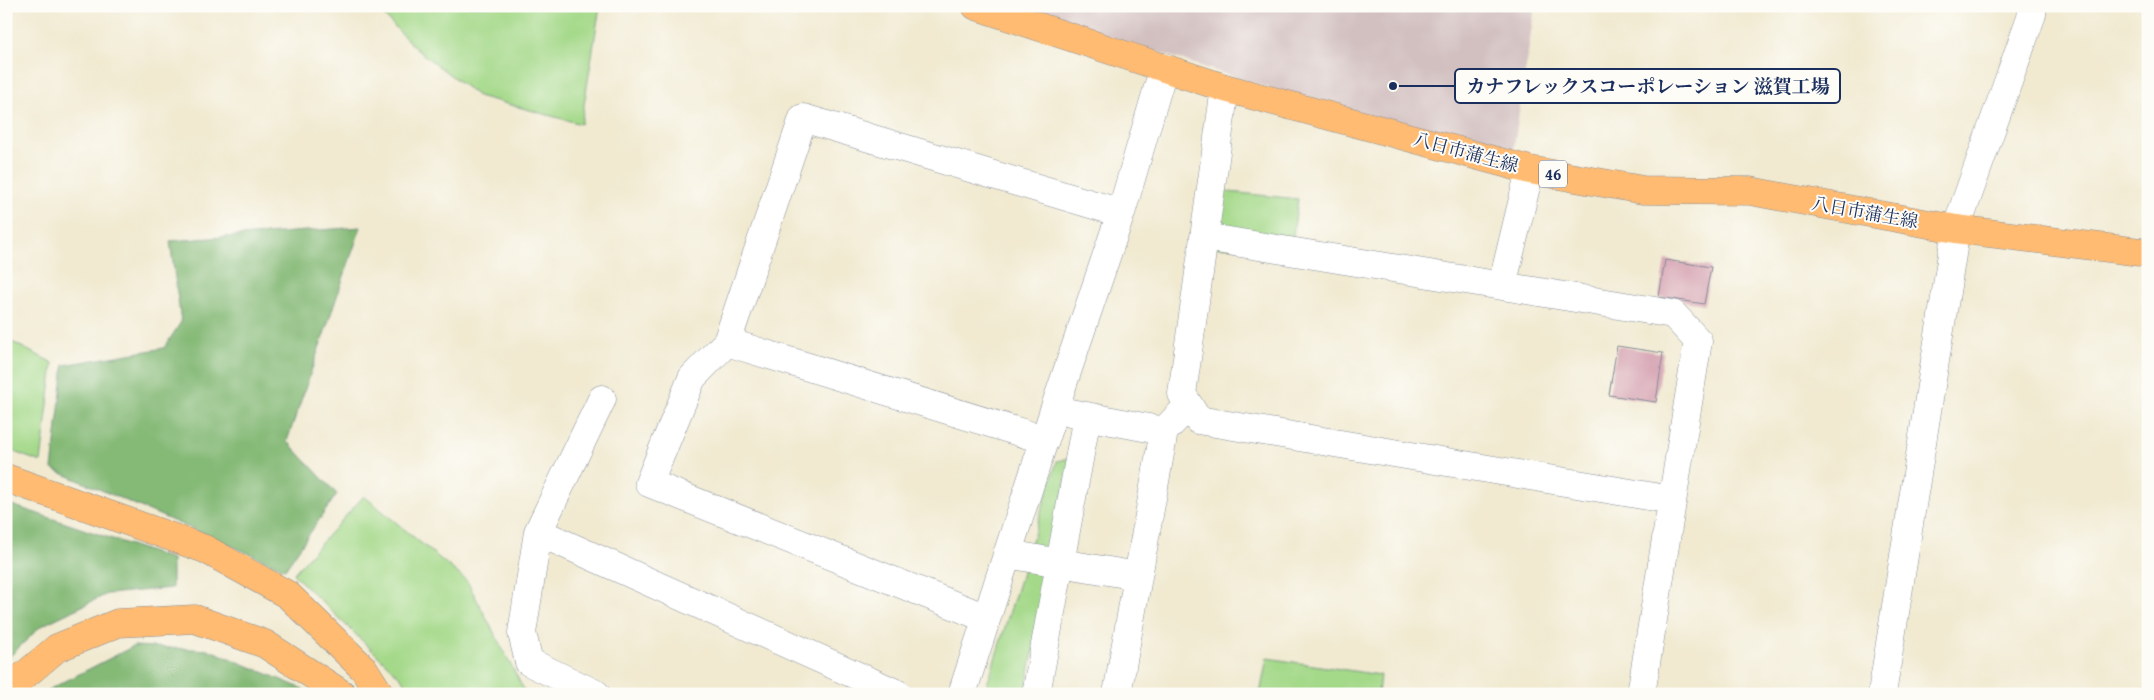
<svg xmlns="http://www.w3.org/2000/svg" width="2154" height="700" viewBox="0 0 2154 700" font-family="'Gentium Book Plus','Noto Serif JP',serif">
  <rect width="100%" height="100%" fill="#fdfcf7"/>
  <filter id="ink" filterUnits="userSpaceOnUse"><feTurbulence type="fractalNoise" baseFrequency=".02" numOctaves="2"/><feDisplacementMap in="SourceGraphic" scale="10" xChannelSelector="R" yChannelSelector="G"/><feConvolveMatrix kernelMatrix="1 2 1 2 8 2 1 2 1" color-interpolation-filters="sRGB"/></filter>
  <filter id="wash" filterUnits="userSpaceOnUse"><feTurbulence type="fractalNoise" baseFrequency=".0096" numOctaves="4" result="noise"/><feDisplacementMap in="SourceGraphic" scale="20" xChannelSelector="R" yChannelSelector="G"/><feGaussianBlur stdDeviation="1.12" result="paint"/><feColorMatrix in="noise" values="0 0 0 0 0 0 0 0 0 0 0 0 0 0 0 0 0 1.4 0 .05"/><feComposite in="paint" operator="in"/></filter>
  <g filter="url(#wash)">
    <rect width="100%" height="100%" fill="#f1ead1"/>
    <path fill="#d2bfc0" d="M 1015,6 L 1535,6 L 1511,166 Z"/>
    <path fill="#a5d98a" stroke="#608474" d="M 378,6 L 600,6 L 581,124 L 478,96 L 416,49 L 377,8 Z
      M 1219,191 L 1298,199 L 1291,249 L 1208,247 Z
      M 6,339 L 53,363 L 41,462 L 6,449 Z
      M 1070,458 L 1025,694 L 984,694 L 1057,461 Z
      M 364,496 L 467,581 L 526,694 L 410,694 L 402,679 L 293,574 Z
      M 1267,658 L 1380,675 L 1378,694 L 1260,694 Z"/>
    <path fill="#84b976" stroke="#50746a" d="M 361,227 L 287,441 L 337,494 L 285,569 L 52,469 L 64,365 L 164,348 L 181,322 L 170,241 Z
      M 6,503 L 172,559 L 172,588 L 107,594 L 41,626 L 6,660 Z
      M 134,646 L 210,650 L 303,689 L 306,694 L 45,694 L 48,690 Z"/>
    <g id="blocks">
      <path fill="#d5a2b1" d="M 1665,260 L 1711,267 L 1704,304 L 1659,297 Z
        M 1617,346 L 1663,353 L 1656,402 L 1609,395 Z"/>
    </g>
  </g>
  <g filter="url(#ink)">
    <use href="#blocks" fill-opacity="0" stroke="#868c98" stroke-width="1"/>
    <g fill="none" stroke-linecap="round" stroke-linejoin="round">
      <defs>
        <path id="minor" d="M 1225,88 L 1182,394 L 1198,420 L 1672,500
          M 1204,237 L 1673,314 L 1698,341 L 1641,694
          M 1502,286 L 1530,170
          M 727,342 L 692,378 L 649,483 L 986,618
          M 1070,413 L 1164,431
          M 1045,440 L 727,342 L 803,118 L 1121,213
          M 538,532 L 602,399
          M 1007,554 L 1138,576
          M 596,694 L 529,662 L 522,633 L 538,532 L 898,694
          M 962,694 L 1054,410 L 1121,213 L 1164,67
          M 1036,694 L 1087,416
          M 1117,694 L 1164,431 L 1188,406
          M 1882,694 L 1956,229 L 2032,14 L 2033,6"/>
        <path id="primary" d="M 976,6 L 1225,88 L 1530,170 L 1643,190 L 1750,191 L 1956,229 L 2148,253"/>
        <path id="motorway" d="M 6,478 L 205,549 L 288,595 L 364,669 L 380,694
          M 6,691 L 57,648 L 118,623 L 195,619 L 265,644 L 342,694"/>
      </defs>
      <use href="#minor" stroke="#868c98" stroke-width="29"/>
      <use href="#primary" stroke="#868c98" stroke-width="29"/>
      <use href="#motorway" stroke="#868c98" stroke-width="29"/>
      <use href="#minor" stroke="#fff" stroke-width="28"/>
      <use href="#primary" stroke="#ffbb71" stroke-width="28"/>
      <use href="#motorway" stroke="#ffbb71" stroke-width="28"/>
    </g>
  </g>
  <g text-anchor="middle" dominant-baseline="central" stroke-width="4" stroke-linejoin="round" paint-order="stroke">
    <rect fill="#fdfcf7" stroke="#5f6c8c" stroke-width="1" x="1539" y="160.5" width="28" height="27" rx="4"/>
    <g font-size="16" font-weight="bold" fill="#1b2f5e">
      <text x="1553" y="174">46</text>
    </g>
    <g font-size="18" fill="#1b2f5e" stroke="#fdfcf7">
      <text transform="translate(1466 152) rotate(15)">八日市蒲生線</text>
      <text transform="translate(1865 212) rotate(10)">八日市蒲生線</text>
    </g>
  </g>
  <path fill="none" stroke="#1b2f5e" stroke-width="2" d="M1393 86L1455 86"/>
  <circle fill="#1b2f5e" stroke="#fdfcf7" stroke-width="2" cx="1393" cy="86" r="5"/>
  <rect fill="#fdfcf7" stroke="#1b2f5e" stroke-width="2" x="1455" y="69" width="385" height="34" rx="5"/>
  <g font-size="19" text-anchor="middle" font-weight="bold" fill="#1b2f5e">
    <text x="1648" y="93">カナフレックスコーポレーション 滋賀工場</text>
  </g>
  <rect width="2154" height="700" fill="none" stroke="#fdfcf7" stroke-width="25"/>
</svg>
